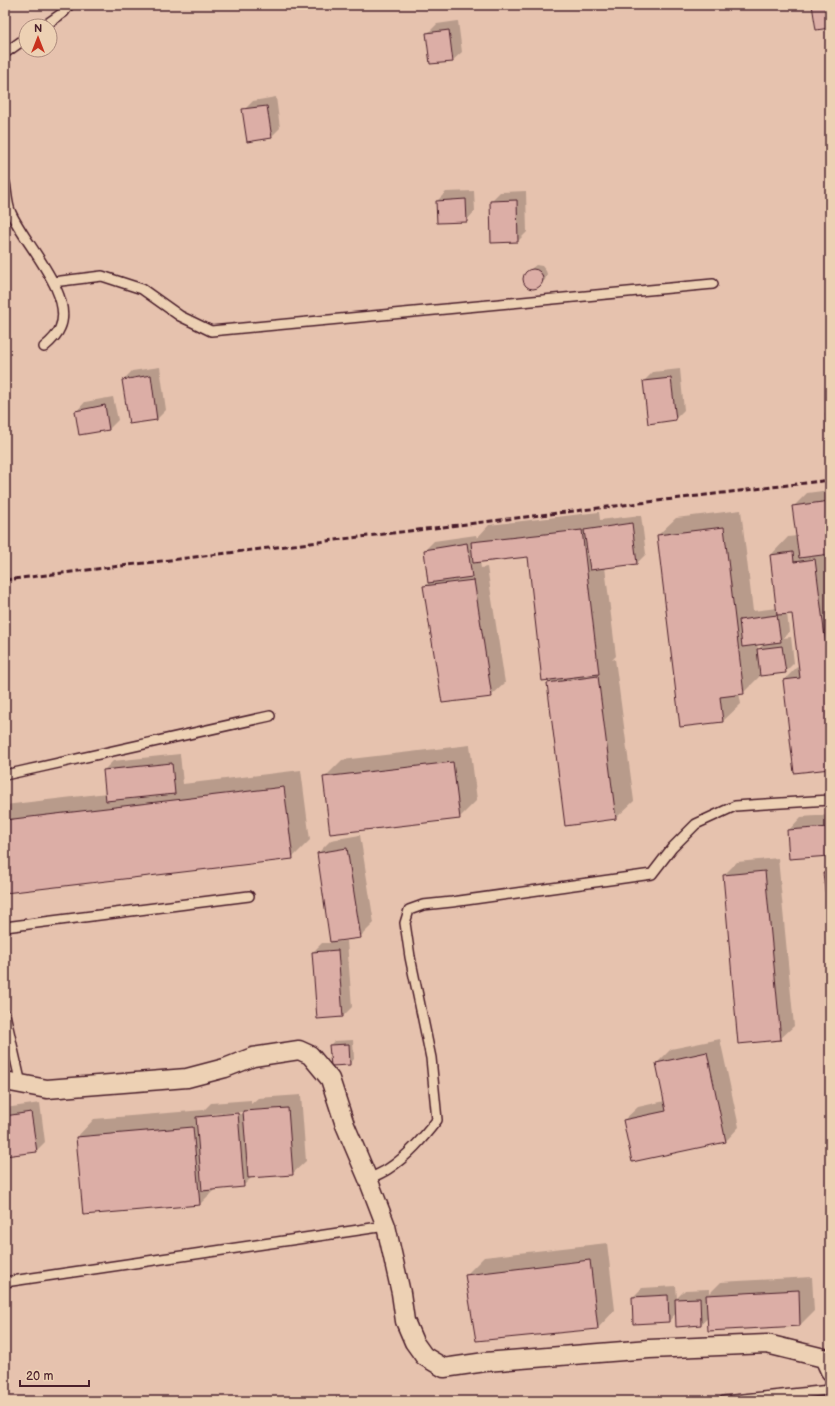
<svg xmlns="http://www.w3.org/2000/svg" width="835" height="1406" viewBox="0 0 835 1406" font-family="'Balsamiq Sans',sans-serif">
  <rect width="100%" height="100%" fill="#efcfb6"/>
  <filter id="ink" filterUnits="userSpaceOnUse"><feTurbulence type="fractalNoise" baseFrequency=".025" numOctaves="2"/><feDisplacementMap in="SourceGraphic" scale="8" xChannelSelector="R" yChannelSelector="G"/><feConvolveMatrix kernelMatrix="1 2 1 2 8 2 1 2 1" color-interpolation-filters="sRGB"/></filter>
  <g filter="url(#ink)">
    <path fill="#e6c2ae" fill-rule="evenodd" d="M 5,5 L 830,5 L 830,1401 L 5,1401 ZM 26,26 L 50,26 L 50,50 L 26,50 Z"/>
    <path fill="#0003" fill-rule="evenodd" d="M 458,21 L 462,52 L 452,61 L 428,33 L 437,24 Z
      M 276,97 L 280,128 L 271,137 L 244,110 L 253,101 Z
      M 474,191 L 475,211 L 466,221 L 437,201 L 446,192 Z
      M 526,191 L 527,232 L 518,241 L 492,242 L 491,201 L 500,192 Z
      M 536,265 L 542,266 L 546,271 L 547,274 L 545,280 L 535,289 L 528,288 L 523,281 L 526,273 Z
      M 160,367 L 166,410 L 157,419 L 130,423 L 123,380 L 132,371 Z
      M 680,369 L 684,410 L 675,419 L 644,381 L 653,372 Z
      M 113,397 L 118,420 L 109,429 L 76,412 L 85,402 Z
      M 830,490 L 830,768 L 784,680 L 800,664 L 793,612 L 787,613 L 789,632 L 783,638 L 791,637 L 794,663 L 785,672 L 761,675 L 743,693 L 739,693 L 741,704 L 723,721 L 681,726 L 658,535 L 676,518 L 741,510 L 753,611 L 777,608 L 771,555 L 788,537 L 797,536 L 793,507 L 807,493 ZM 764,643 L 758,650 L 757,644 Z
      M 599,512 L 600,520 L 641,515 L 646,554 L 637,563 L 605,567 L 616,656 L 612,660 L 615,659 L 634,801 L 616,818 L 566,825 L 548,683 L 552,679 L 529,556 L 480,562 L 481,568 L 487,567 L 505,683 L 491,696 L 424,587 L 429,582 L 425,550 L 434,541 L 476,535 L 477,538 L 489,525 Z
      M 470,745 L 477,800 L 459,818 L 324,778 L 342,760 Z
      M 180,754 L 183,784 L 301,770 L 310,840 L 292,858 L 5,892 L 5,805 L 107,793 L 104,770 L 113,761 Z
      M 830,815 L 830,855 L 788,831 L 801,817 Z
      M 360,835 L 374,923 L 360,937 L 334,941 L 334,942 L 347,941 L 352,1007 L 343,1016 L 313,952 L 322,943 L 331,943 L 318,853 L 331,840 Z
      M 778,858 L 794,1026 L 780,1039 L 724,875 L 737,862 Z
      M 828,869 L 830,869 L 830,896 L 824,873 Z
      M 720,1039 L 739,1127 L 726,1141 L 624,1120 L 638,1107 L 665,1101 L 657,1063 L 671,1049 Z
      M 353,1040 L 354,1059 L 350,1064 L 330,1045 L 334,1041 Z
      M 301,1095 L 306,1161 L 292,1174 L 253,1176 L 243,1186 L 215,1189 L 200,1204 L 77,1137 L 94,1119 L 204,1110 L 211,1103 L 251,1100 L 251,1104 L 258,1098 ZM 243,1112 L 243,1114 L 211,1116 L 211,1114 Z
      M 40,1103 L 45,1142 L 36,1151 L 5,1155 L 5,1108 Z
      M 607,1243 L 615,1310 L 598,1328 L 466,1275 L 484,1257 Z
      M 812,1277 L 814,1311 L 800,1325 L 709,1330 L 709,1317 L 701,1324 L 677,1312 L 669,1321 L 634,1322 L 633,1297 L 642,1288 L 676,1286 L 677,1298 L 685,1290 L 709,1289 L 709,1294 L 721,1282 Z"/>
    <path fill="#dcaea6" stroke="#4a1f2b" d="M 812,5 L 830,5 L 830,28 L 816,30 Z
      M 449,30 L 453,62 L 430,64 L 426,33 Z
      M 267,106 L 272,138 L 247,142 L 242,109 Z
      M 466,199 L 467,222 L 437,223 L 436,201 Z
      M 517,200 L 518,242 L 491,243 L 490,201 Z
      M523 279a10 10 0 1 1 20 0a10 10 0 1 1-20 0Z
      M 151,375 L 157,420 L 129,424 L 122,380 Z
      M 671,378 L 676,420 L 648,424 L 643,381 Z
      M 105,405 L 109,430 L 79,435 L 75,411 Z
      M 826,413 L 830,413 L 830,433 L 827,433 Z
      M 830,501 L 830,554 L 799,558 L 792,506 Z
      M 632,523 L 637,564 L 590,570 L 584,530 Z
      M 724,527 L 744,694 L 720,697 L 723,722 L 680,727 L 657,535 Z
      M 582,530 L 599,674 L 542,681 L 528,557 L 473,563 L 471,542 Z
      M 467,543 L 472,577 L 428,583 L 424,550 Z
      M 793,552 L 794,562 L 815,559 L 830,677 L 830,769 L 794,773 L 783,680 L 800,678 L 792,614 L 777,615 L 770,555 Z
      M 474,580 L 492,697 L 442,703 L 423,586 Z
      M 777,615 L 781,642 L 742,647 L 739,620 Z
      M 782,646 L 786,673 L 760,676 L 757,649 Z
      M 598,676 L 616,819 L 565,826 L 547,683 Z
      M 453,762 L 460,819 L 330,834 L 323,777 Z
      M 172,763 L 175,794 L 106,801 L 103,770 Z
      M 284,787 L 293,859 L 5,893 L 5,820 Z
      M 830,827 L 830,856 L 789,859 L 787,830 Z
      M 347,848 L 361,938 L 330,942 L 317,853 Z
      M 765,871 L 781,1040 L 738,1044 L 723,875 Z
      M 830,872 L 830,897 L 826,897 L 823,873 Z
      M 338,950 L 343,1017 L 317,1019 L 312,952 Z
      M 349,1044 L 350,1065 L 331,1066 L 329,1045 Z
      M 707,1052 L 726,1142 L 632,1162 L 623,1120 L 666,1111 L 656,1063 Z
      M 288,1108 L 293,1175 L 248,1178 L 243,1111 Z
      M 31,1112 L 37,1152 L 5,1156 L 5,1116 Z
      M 238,1113 L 244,1187 L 202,1191 L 196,1117 Z
      M 193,1127 L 200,1205 L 83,1215 L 76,1137 Z
      M 590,1260 L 598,1329 L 476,1341 L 465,1275 Z
      M 799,1290 L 800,1326 L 708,1331 L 706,1295 Z
      M 668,1295 L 669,1322 L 633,1324 L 632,1297 Z
      M 700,1298 L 701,1325 L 676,1327 L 675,1299 Z"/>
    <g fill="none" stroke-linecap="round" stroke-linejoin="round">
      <defs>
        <path id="service" d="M 44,26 L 64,12 L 69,5
          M 5,53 L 26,38
          M 5,183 C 7,193 7,205 11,213 C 24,243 75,295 60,328 C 57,336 50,342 44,347
          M 53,282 L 102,276 L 142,289 L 180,316 L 211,331 L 713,284
          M 5,775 L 270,716
          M 5,927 L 249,896
          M 5,1014 L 21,1084
          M 368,1179 C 375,1176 382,1173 388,1169 C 408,1156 423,1138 437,1120 L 431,1058 L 410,957 L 405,923 L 409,910 L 423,905 L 452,902 L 652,874 L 672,848 L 696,824 L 735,806 L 830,800
          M 5,1282 L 386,1226
          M 724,1401 L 830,1390"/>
        <path id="minor" d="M 5,1081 L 47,1089 L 187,1078 L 225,1068 L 253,1057 L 299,1050 L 310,1055 L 330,1079 L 345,1125 L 368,1179 L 386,1226 L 401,1293 L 405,1321 L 414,1342 L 424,1356 L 444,1368 L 485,1362 L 649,1349 L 767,1344 L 824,1358 L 830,1371"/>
      </defs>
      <use href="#service" stroke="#4a1f2b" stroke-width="12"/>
      <use href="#minor" stroke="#4a1f2b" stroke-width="21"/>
      <use href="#service" stroke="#edd1b4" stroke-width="9"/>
      <use href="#minor" stroke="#edd1b4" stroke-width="18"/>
      <path stroke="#4a1f2b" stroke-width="3" stroke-dasharray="6 3" stroke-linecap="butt" d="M 5,580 L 830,480"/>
    </g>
  </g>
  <rect width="835" height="1406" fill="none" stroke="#edd1b4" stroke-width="20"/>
  <rect x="10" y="10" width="815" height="1386" fill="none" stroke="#4a1f2b" stroke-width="1.5" filter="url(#ink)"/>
  <g transform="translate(38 38)"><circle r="19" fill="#edd1b4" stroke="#ac8a7d"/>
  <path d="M0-3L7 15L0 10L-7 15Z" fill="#c8321e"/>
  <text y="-6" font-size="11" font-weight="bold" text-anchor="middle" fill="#4a1f2b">N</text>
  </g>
  <path d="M20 1380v6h69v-6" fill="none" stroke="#4a1f2b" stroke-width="2"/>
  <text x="26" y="1380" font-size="12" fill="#4a1f2b" stroke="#edd1b4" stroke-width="3" paint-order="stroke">20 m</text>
</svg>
